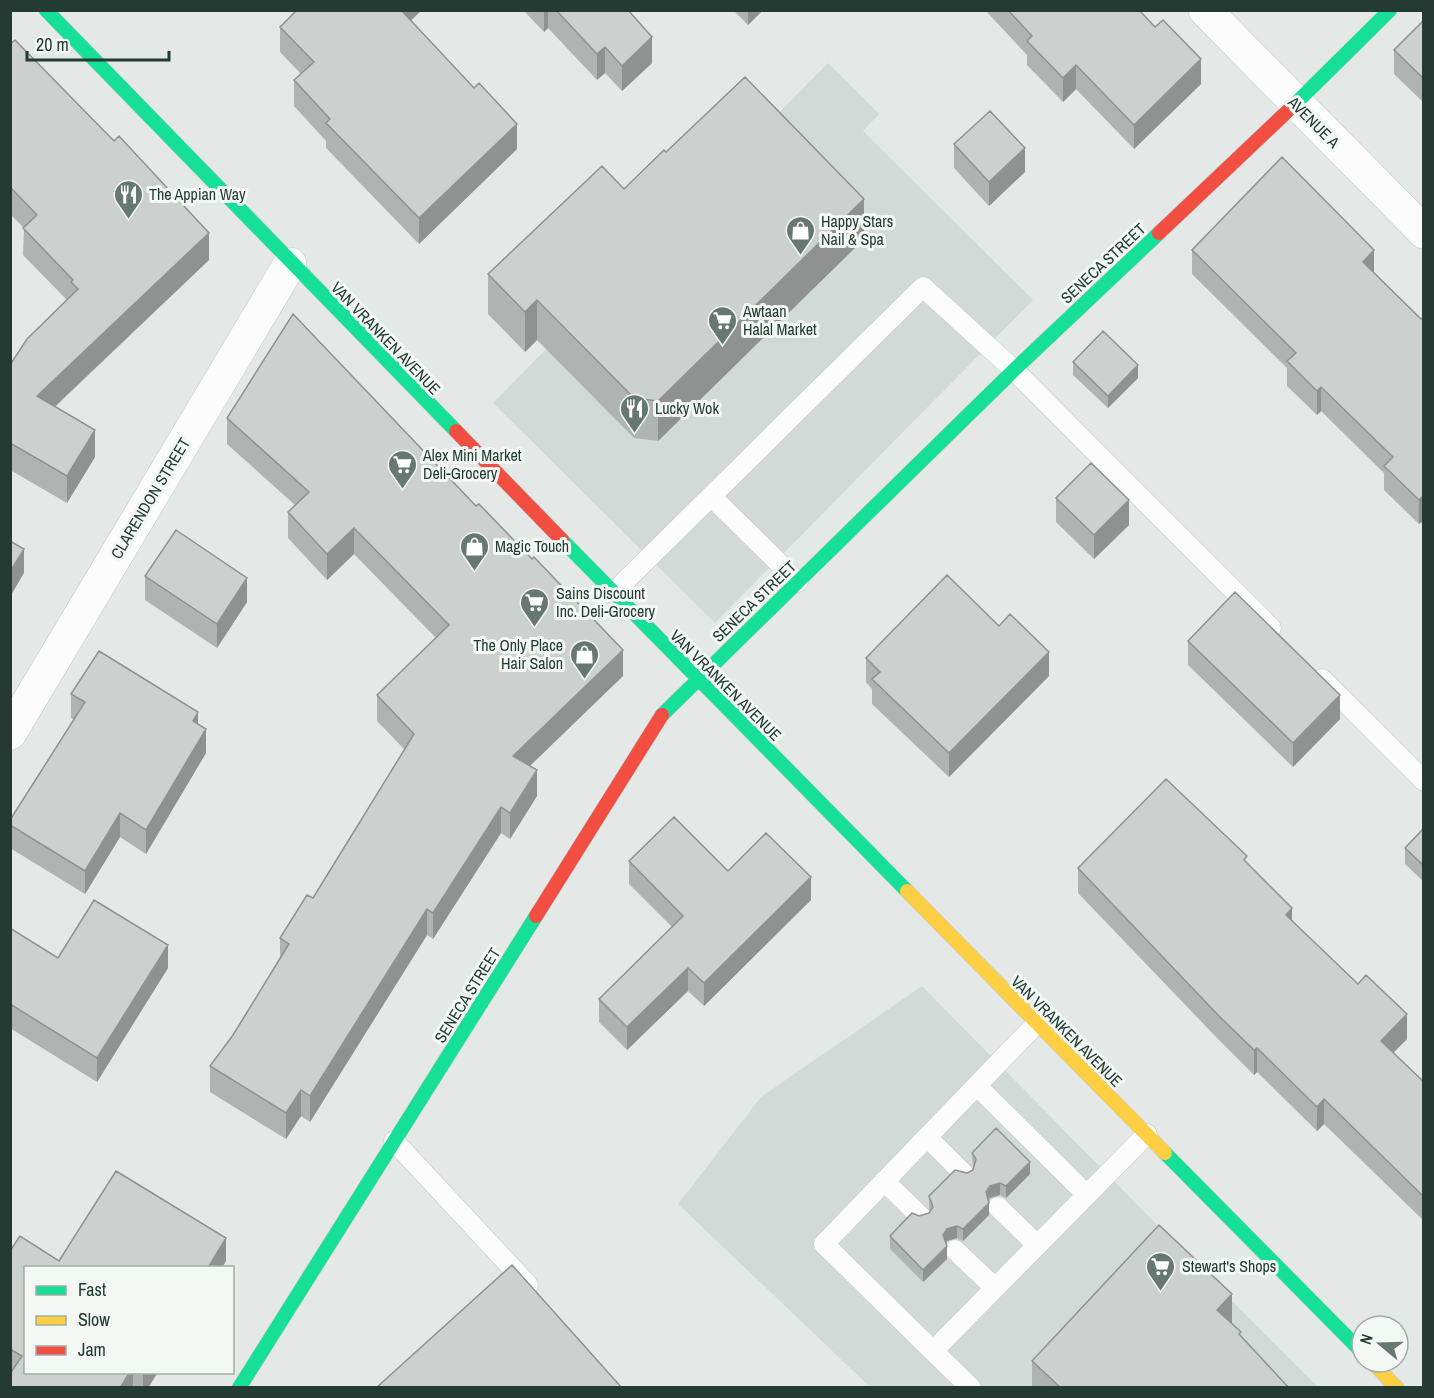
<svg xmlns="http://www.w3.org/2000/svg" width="1434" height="1398" viewBox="0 0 1434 1398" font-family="'Archivo Narrow',sans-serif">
  <rect width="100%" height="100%" fill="#e4e9e7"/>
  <path fill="#d2dad7" d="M 828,63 L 879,114 L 863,131 L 1033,300 L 715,623 L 493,403 Z
    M 922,986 L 1229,1298 L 1318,1387 L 870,1387 L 678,1204 L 761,1097 Z"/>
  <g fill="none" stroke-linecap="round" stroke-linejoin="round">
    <defs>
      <path id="lane" d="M 711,496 L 798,582
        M 613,593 L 923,287 L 1014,370 L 1271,628
        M 1322,679 L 1424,781
        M 1037,1023 L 824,1244 L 933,1351 L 1147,1134
        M 977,1086 L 1087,1195
        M 927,1137 L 964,1174
        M 394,1141 L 528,1285
        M 884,1181 L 921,1217
        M 998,1207 L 1037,1245
        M 955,1250 L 995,1288
        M 933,1351 L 971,1388"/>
      <path id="street" d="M 1205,10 L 1424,232
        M 10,733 L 290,264"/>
      <path id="fast" d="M 46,10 L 456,431
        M 1294,105 L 1390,10
        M 562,540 L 907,891
        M 662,715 L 1014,370 L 1159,233
        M 1165,1153 L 1362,1352
        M 239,1388 L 536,916"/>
      <path id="slow" d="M 907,891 L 1165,1153
        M 1372,1362 L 1397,1388"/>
      <path id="jam" d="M 1159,233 L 1294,105
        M 456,431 L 562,540
        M 536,916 L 662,715"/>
    </defs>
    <use href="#lane" stroke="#c1c6c4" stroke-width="21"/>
    <use href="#street" stroke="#c1c6c4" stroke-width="34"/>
    <use href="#fast" stroke="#c0c6c4" stroke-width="15"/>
    <use href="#slow" stroke="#c0c6c4" stroke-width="15"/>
    <use href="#jam" stroke="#c0c6c4" stroke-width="15"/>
    <use href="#lane" stroke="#fbfcfb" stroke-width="20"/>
    <use href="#street" stroke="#fbfcfb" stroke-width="33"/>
    <use href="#fast" stroke="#16e098" stroke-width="14"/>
    <use href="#slow" stroke="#ffcf43" stroke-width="14"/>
    <use href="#jam" stroke="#f24e42" stroke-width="14"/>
  </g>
  <path fill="#afb3b1" d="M 523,10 L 628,10 L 652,63 L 622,91 L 605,73 L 597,80 L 548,28 L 544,32 Z
    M 733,10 L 763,10 L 748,25 Z
    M 985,10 L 1139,10 L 1201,84 L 1134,149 L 1076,89 L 1063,102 L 1027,65 L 1027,55 Z
    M 1424,20 L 1424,103 L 1394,74 L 1394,50 Z
    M 411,21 L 517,149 L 419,244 L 326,148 L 326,141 L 294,106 L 294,80 L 301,74 L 280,52 L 280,27 Z
    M 10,44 L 209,260 L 55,407 L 95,457 L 67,503 L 10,470 L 10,365 L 67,300 L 23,255 L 24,228 L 10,214 Z
    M 954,144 L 1025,172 L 989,206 L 954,168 Z
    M 666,152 L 864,239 L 658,441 L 634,438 L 537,340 L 525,352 L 488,314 L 488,274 L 624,189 Z
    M 1192,250 L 1374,273 L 1421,319 L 1424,317 L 1424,523 L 1422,522 L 1419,524 L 1384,490 L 1384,473 L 1321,411 L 1317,415 L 1287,386 L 1287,368 L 1192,274 Z
    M 1073,362 L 1138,378 L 1108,408 L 1073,375 Z
    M 227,418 L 623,676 L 530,766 L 537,796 L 510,839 L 501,833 L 433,939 L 427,935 L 310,1122 L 301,1116 L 286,1139 L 210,1092 L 210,1066 L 233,1035 L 280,957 L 280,938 L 313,898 L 405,750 L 377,721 L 377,695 L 436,638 L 354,554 L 327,580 L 288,538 L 288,512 L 295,505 L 227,444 Z
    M 1056,498 L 1129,525 L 1094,559 L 1056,522 Z
    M 145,576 L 247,602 L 217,648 L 145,600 Z
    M 999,626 L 1049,676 L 949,777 L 872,704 L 872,689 L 866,682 L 866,658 Z
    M 1188,641 L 1340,719 L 1293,767 L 1188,665 Z
    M 71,694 L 198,724 L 206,753 L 146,854 L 120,837 L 85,894 L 10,848 L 10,820 L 74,720 L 71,718 Z
    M 1424,828 L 1424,882 L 1405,864 L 1405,848 Z
    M 629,861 L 728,871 L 811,900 L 704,1006 L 688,991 L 627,1050 L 599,1022 L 599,999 L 672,927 L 629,884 Z
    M 1247,863 L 1292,921 L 1407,1039 L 1393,1053 L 1424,1082 L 1424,1221 L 1324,1124 L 1317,1131 L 1257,1072 L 1254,1075 L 1218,1039 L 1078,893 L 1078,868 Z
    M 10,928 L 58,958 L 168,968 L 97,1082 L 10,1028 Z
    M 972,1153 L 1030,1174 L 1006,1198 L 1000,1195 L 990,1198 L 989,1200 L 989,1215 L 963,1241 L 957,1238 L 947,1241 L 946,1243 L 947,1259 L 923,1282 L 890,1249 L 890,1236 L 919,1216 L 929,1213 L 930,1211 L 929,1208 L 929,1196 L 973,1170 Z
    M 10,1251 L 59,1261 L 226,1261 L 26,1372 L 158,1372 L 148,1388 L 10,1388 L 11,1373 L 10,1372 Z
    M 1232,1324 L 1241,1336 L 1289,1388 L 1032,1388 L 1032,1361 Z"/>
  <path fill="#8f9290" d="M 398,10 L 422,10 L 398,33 Z
    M 544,10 L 548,10 L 548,28 L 544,32 Z
    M 748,10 L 763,10 L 748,25 Z
    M 652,37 L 652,63 L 622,91 L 622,66 Z
    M 605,47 L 605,73 L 597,80 L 597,54 Z
    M 1201,59 L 1201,84 L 1134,149 L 1134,125 Z
    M 1076,65 L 1076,89 L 1063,102 L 1063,78 Z
    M 517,124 L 517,149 L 419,244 L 419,218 Z
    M 1025,148 L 1025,172 L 989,206 L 989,182 Z
    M 864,199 L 864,239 L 658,441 L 658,401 Z
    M 209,233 L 209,260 L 37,423 L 37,396 Z
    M 1374,250 L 1374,274 L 1363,262 Z
    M 537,300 L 537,340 L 525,352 L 525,312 Z
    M 1138,365 L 1138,378 L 1108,408 L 1108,396 Z
    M 1321,387 L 1321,411 L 1317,415 L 1317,391 Z
    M 95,430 L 95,457 L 67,503 L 67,476 Z
    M 1422,497 L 1422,522 L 1419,524 L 1419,500 Z
    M 1129,500 L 1129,525 L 1094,559 L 1094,535 Z
    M 354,528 L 354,554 L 327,580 L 327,554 Z
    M 24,549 L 24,573 L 10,597 L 10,572 Z
    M 247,578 L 247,602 L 217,648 L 217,624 Z
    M 623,650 L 623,676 L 513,782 L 513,756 Z
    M 1049,652 L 1049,676 L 949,777 L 949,753 Z
    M 1340,695 L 1340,719 L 1293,767 L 1293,743 Z
    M 198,712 L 198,736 L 193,721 Z
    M 206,729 L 206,753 L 146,854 L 146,830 Z
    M 537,770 L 537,796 L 510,839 L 510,813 Z
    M 501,807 L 501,833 L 433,939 L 433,913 Z
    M 120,813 L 120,837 L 85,894 L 85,871 Z
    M 811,877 L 811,900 L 704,1006 L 704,983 Z
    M 1292,908 L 1292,933 L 1286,915 Z
    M 427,909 L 427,935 L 310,1122 L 310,1096 Z
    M 168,945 L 168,968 L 97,1082 L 97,1058 Z
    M 688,968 L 688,991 L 627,1050 L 627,1027 Z
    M 1407,1014 L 1407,1039 L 1381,1065 L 1381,1041 Z
    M 1257,1048 L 1257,1072 L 1254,1075 L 1254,1050 Z
    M 301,1090 L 301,1116 L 286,1139 L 286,1113 Z
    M 1324,1099 L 1324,1124 L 1317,1131 L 1317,1107 Z
    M 1030,1162 L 1030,1174 L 1006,1198 L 1006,1186 Z
    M 1000,1183 L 1000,1195 L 990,1198 L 986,1205 L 986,1192 L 990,1186 Z
    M 989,1203 L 989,1215 L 963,1241 L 963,1229 Z
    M 957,1226 L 957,1238 L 947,1241 L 943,1248 L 943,1235 L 947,1229 Z
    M 226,1238 L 226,1261 L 222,1268 L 208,1268 Z
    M 947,1246 L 947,1259 L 923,1282 L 923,1270 Z
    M 1232,1294 L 1232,1329 L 1217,1310 Z
    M 130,1372 L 133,1372 L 133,1388 L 120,1388 Z
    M 143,1372 L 158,1372 L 148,1388 L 143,1388 Z"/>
  <path fill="#ccd0ce" stroke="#8f9290" stroke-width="1.5" d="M 297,10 L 401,10 L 474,88 L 479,83 L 517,124 L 419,218 L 326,123 L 330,119 L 294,80 L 314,62 L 280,27 Z
    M 556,10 L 628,10 L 652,37 L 622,66 L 605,47 L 597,54 Z
    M 1008,10 L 1139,10 L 1155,27 L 1163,20 L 1201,59 L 1134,125 L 1076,65 L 1063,78 L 1027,41 L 1032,36 Z
    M 1424,20 L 1424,79 L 1394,50 Z
    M 15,40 L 114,141 L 119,136 L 209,233 L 37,396 L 95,430 L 67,476 L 10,443 L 10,365 L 27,339 L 78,289 L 71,282 L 73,280 L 23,228 L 37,215 L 10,187 L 10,44 Z
    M 745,77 L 864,199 L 658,401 L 634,398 L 537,300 L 525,312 L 488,274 L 602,166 L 624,189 L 664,150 L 666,152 Z
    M 990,111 L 1025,148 L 989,182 L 954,144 Z
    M 1282,157 L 1374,250 L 1363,262 L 1421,319 L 1424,317 L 1424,499 L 1422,497 L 1419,500 L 1384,466 L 1393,457 L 1321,387 L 1317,391 L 1287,361 L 1296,353 L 1192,250 Z
    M 293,314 L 476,506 L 479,504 L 532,559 L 534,557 L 623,650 L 513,756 L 537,770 L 510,813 L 501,807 L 433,913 L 427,909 L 310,1096 L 301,1090 L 286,1113 L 210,1066 L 233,1035 L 289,944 L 280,938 L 307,895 L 313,898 L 414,734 L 377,695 L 449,625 L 354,528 L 327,554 L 288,512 L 309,492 L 227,418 Z
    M 1103,331 L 1138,365 L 1108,396 L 1073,362 Z
    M 1091,463 L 1129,500 L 1094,535 L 1056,498 Z
    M 176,530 L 247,578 L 217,624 L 145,576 Z
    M 10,541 L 24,549 L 10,572 Z
    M 947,575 L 999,626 L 1010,614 L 1049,652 L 949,753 L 872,679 L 880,672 L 866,658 Z
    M 1235,592 L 1340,695 L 1293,743 L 1188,641 Z
    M 99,651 L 198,712 L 193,721 L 206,729 L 146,830 L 120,813 L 85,871 L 10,825 L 10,820 L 85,702 L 71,694 Z
    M 1166,779 L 1247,856 L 1244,860 L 1292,908 L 1286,915 L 1358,984 L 1366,975 L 1407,1014 L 1381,1041 L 1424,1082 L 1424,1197 L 1324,1099 L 1317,1107 L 1257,1048 L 1254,1050 L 1218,1015 L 1078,868 Z
    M 674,817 L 728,871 L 766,833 L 811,877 L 704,983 L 688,968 L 627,1027 L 599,999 L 683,916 L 629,861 Z
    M 1424,828 L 1424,866 L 1405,848 Z
    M 94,900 L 168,945 L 97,1058 L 10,1004 L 10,928 L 58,958 Z
    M 996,1128 L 1030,1162 L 1006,1186 L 1000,1183 L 990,1186 L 986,1192 L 989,1203 L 963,1229 L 957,1226 L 947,1229 L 943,1235 L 947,1246 L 923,1270 L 890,1236 L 912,1213 L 919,1216 L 929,1213 L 933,1207 L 929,1196 L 955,1170 L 967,1173 L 973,1170 L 976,1159 L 972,1153 Z
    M 116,1171 L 226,1238 L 208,1268 L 26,1268 L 26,1372 L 130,1372 L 120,1388 L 10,1388 L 10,1374 L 22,1356 L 10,1349 L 10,1251 L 20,1236 L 59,1261 Z
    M 1159,1225 L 1232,1294 L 1217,1310 L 1241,1332 L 1239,1334 L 1289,1388 L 1061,1388 L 1032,1361 Z
    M 512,1265 L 622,1388 L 376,1388 Z"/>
  <defs>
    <symbol id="restaurant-pin" viewBox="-11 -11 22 30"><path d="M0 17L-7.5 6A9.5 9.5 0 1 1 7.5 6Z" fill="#677872" stroke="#f3f8f5"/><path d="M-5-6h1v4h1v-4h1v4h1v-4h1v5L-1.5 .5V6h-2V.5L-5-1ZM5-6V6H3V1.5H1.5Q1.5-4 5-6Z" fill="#fff"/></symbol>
    <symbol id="shop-pin" viewBox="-11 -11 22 30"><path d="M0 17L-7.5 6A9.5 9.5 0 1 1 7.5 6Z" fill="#677872" stroke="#f3f8f5"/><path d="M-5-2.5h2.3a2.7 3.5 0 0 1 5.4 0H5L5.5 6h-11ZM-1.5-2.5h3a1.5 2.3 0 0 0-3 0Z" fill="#fff"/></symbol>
    <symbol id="supermarket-pin" viewBox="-11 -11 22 30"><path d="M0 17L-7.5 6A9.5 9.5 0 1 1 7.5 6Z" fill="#677872" stroke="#f3f8f5"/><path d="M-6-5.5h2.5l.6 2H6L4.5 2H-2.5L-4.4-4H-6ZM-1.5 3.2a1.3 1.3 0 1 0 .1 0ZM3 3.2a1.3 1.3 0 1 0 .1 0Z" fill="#fff"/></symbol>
  </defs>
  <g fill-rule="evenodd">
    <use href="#restaurant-pin" x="112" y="178" width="33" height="45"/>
    <use href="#shop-pin" x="784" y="214" width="33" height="45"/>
    <use href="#supermarket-pin" x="706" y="304" width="33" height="45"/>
    <use href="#restaurant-pin" x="618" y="392" width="33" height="45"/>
    <use href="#supermarket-pin" x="386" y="448" width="33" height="45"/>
    <use href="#shop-pin" x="458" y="530" width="33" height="45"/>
    <use href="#supermarket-pin" x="518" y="586" width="33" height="45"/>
    <use href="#shop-pin" x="568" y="638" width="33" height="45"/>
    <use href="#supermarket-pin" x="1144" y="1250" width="33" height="45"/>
  </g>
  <g text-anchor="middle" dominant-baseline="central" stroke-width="6" stroke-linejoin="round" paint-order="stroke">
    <g font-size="16" fill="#233b33" stroke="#f3f8f5">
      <text transform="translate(1314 122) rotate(45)">AVENUE A</text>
      <text transform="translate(1103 263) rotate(-43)">SENECA STREET</text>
      <text transform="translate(386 338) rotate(46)">VAN VRANKEN AVENUE</text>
      <text transform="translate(150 498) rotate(-59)">CLARENDON STREET</text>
      <text transform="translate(754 601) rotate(-44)">SENECA STREET</text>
      <text transform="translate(726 685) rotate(45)">VAN VRANKEN AVENUE</text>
      <text transform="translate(467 995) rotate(-58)">SENECA STREET</text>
      <text transform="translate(1067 1031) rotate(45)">VAN VRANKEN AVENUE</text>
    </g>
    <g font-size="16" fill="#233b33" stroke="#f3f8f5" text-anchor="start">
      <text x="149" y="194">The Appian Way</text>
      <text x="821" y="221">Happy Stars<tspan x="821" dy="18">Nail &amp; Spa</tspan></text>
      <text x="743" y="311">Awtaan<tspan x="743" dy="18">Halal Market</tspan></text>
      <text x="655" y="408">Lucky Wok</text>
      <text x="423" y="455">Alex Mini Market<tspan x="423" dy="18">Deli-Grocery</tspan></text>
      <text x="495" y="546">Magic Touch</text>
      <text x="556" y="593">Sains Discount<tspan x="556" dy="18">Inc. Deli-Grocery</tspan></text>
      <text x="563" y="645" text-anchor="end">The Only Place<tspan x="563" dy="18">Hair Salon</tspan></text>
      <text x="1182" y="1266">Stewart's Shops</text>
    </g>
  </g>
  <rect width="1434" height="1398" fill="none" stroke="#233b33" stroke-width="24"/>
  <rect x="24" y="1266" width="210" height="108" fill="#f3f8f5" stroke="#a0aca7" stroke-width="1.5"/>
  <rect x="36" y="1286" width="30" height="9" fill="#16e098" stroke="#a0aca7" stroke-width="1.5"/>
  <text x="78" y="1296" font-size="18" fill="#233b33">Fast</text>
  <rect x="36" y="1316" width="30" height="9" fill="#ffcf43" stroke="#a0aca7" stroke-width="1.5"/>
  <text x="78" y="1326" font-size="18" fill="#233b33">Slow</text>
  <rect x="36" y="1346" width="30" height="9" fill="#f24e42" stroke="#a0aca7" stroke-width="1.5"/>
  <text x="78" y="1356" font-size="18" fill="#233b33">Jam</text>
  <g transform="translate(1380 1344) rotate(289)"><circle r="28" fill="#f3f8f5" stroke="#a0aca7" stroke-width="1.5"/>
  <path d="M0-4.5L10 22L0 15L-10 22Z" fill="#677872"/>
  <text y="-9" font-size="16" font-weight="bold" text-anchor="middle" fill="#233b33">N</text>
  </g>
  <path d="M27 51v9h142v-9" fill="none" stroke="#233b33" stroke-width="3"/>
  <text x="36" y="51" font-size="18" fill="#233b33" stroke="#f3f8f5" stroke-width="4.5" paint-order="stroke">20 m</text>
</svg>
